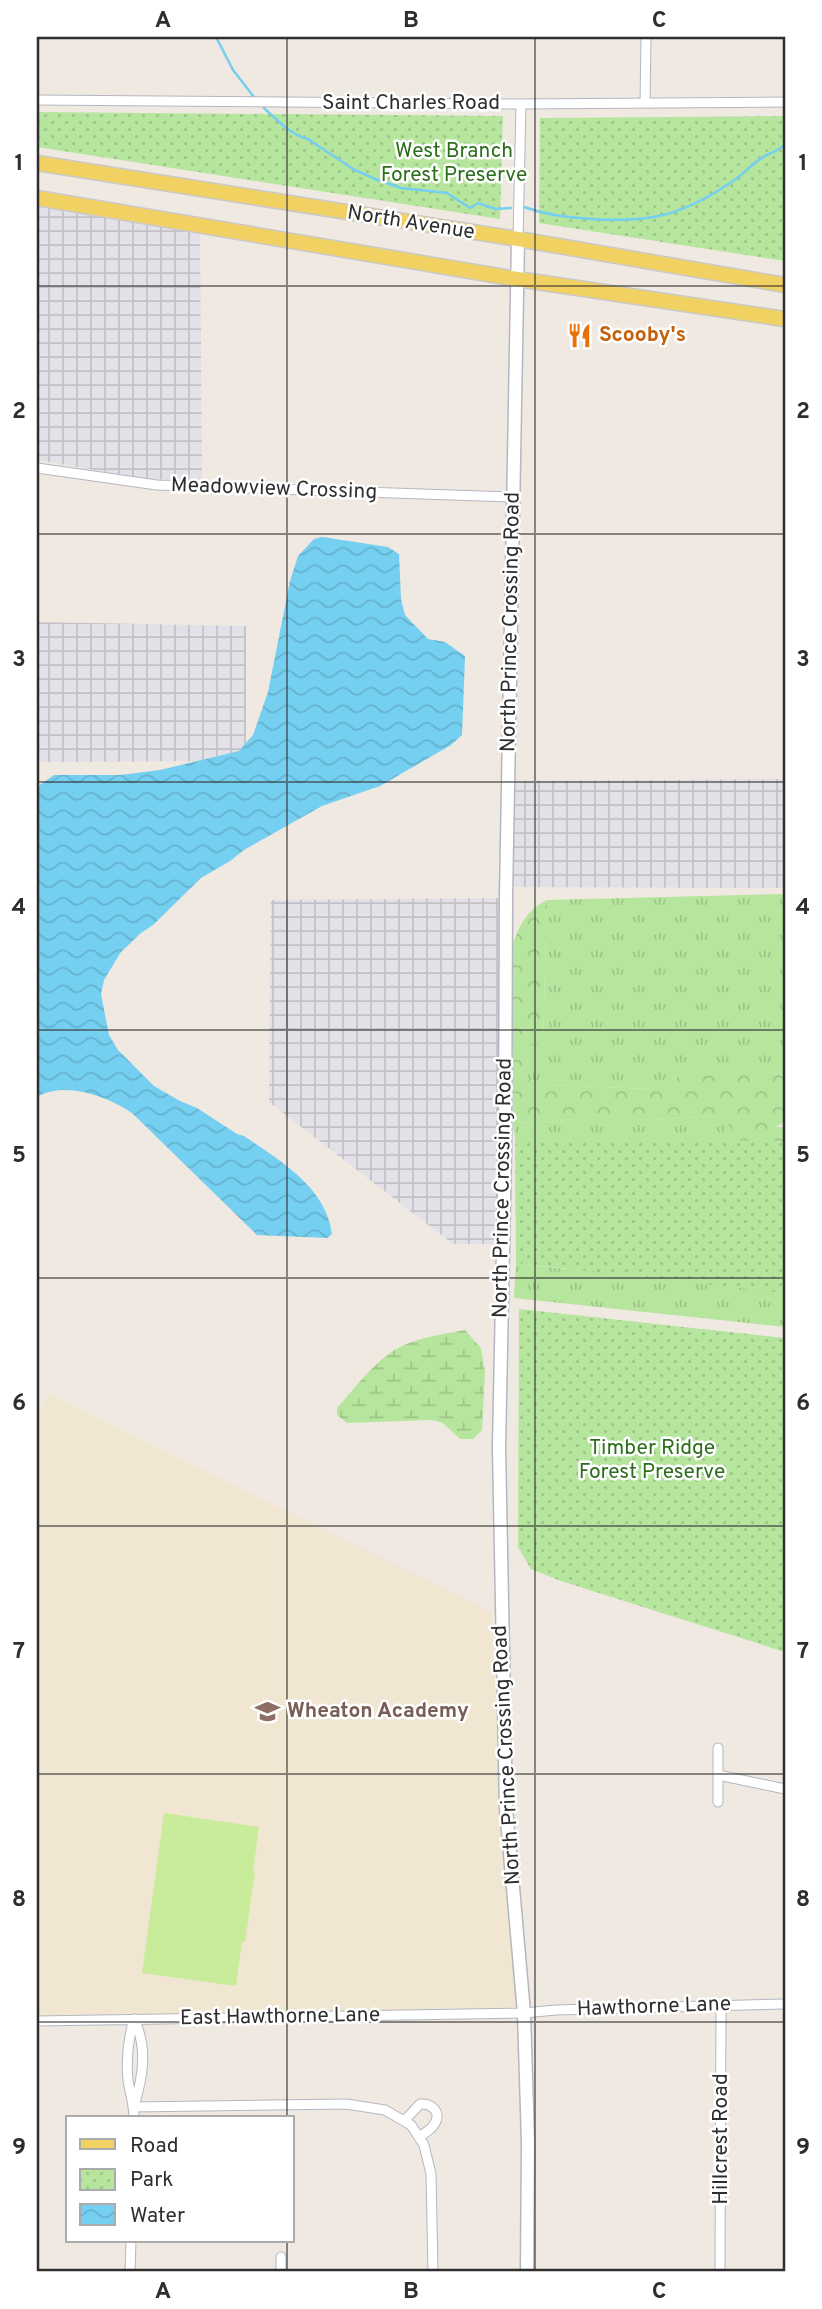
<svg xmlns="http://www.w3.org/2000/svg" width="822" height="2309" viewBox="0 0 822 2309" font-family="Overpass,sans-serif">
  <defs>
    <pattern id="industrial-grid" width="8" height="8" patternUnits="userSpaceOnUse" patternTransform="scale(1.75)"><rect width="8" height="8" fill="#e3e1e8"/><path d="M0 4h8M4 0v8" fill="none" stroke="#c3c1c7"/></pattern>
    <pattern id="grass-tufts" width="24" height="20" patternUnits="userSpaceOnUse" patternTransform="scale(1.75)"><rect width="24" height="20" fill="#b6e59e"/><path d="M3 7l-1-3M5 7V3M7 7l1-3M15 17l-1-3M17 17v-4M19 17l1-3" fill="none" stroke="#9dc588"/></pattern>
    <pattern id="forest-crowns" width="20" height="18" patternUnits="userSpaceOnUse" patternTransform="scale(1.75)"><rect width="20" height="18" fill="#b6e59e"/><path d="M2 6a3 3 0 1 1 6 0M12 15a3 3 0 1 1 6 0" fill="none" stroke="#9dc588"/></pattern>
    <pattern id="wetland-marsh" width="20" height="14" patternUnits="userSpaceOnUse" patternTransform="scale(1.75)"><rect width="20" height="14" fill="#b6e59e"/><path d="M1 5h8M5 5V1M11 12h8M15 12V8" fill="none" stroke="#9dc588"/></pattern>
    <pattern id="park-dots" width="8" height="8" patternUnits="userSpaceOnUse" patternTransform="scale(1.75)"><rect width="8" height="8" fill="#b6e59e"/><path d="M2 2h.1M6 6h.1" fill="none" stroke="#9dc588" stroke-width="1.8" stroke-linecap="round"/></pattern>
    <pattern id="water-waves" width="16" height="10" patternUnits="userSpaceOnUse" patternTransform="scale(1.75)"><rect width="16" height="10" fill="#75cff0"/><path d="M0 5q4-4 8 0t8 0" fill="none" stroke="#66b2ce"/></pattern>
  </defs>
  <rect width="100%" height="100%" fill="#efe9e1"/>
  <path fill="url(#industrial-grid)" d="M 37,202 L 200,230 L 202,481 L 147,479 L 37,460 Z
    M 37,622 L 246,626 L 246,761 L 37,762 Z
    M 785,779 L 785,888 L 510,887 L 511,781 Z
    M 502,898 L 499,1244 L 453,1244 L 269,1102 L 271,900 Z"/>
  <path fill="#f0e6d1" d="M 49,1394 L 491,1612 L 503,1811 L 519,2007 L 37,2017 L 37,1411 Z"/>
  <path fill="url(#grass-tufts)" d="M 785,894 L 785,1075 L 729,1067 L 696,1069 L 652,1089 L 547,1085 L 525,1079 L 525,1047 L 543,1042 L 547,900 Z
    M 594,1115 L 650,1120 L 716,1116 L 732,1121 L 785,1247 L 785,1327 L 514,1298 L 516,1263 L 566,1269 L 573,1140 L 515,1139 L 513,1123 L 560,1121 Z"/>
  <path fill="url(#forest-crowns)" d="M 547,900 L 543,1042 L 526,1047 L 525,1079 L 547,1085 L 652,1089 L 696,1069 L 729,1067 L 785,1075 L 785,1122 L 775,1127 L 785,1127 L 785,1247 L 705,1153 L 732,1121 L 716,1116 L 650,1120 L 594,1115 L 560,1121 L 513,1123 L 513,943 C 521,923 527,910 547,900 Z"/>
  <path fill="url(#wetland-marsh)" d="M 465,1330 L 481,1348 L 485,1371 L 482,1430 L 473,1439 L 460,1439 L 443,1423 L 432,1420 L 347,1423 L 337,1415 L 337,1408 C 354,1389 377,1358 400,1347 C 420,1337 444,1334 465,1330 Z"/>
  <path fill="url(#park-dots)" d="M 37,112 L 503,116 L 500,219 L 37,147 Z
    M 785,116 L 785,261 L 539,223 L 540,118 Z
    M 515,1139 L 785,1141 L 785,1293 L 516,1263 Z
    M 519,1309 L 785,1338 L 785,1652 L 561,1581 L 531,1569 L 518,1547 Z"/>
  <path fill="#c9ec9a" d="M 164,1813 L 259,1827 L 253,1871 L 255,1872 L 245,1942 L 242,1942 L 236,1986 L 142,1973 Z"/>
  <path fill="url(#water-waves)" d="M 322,537 L 388,547 L 399,554 L 401,599 L 405,615 L 428,639 L 445,642 L 465,656 L 462,735 L 451,745 L 380,786 L 322,806 L 244,850 L 230,861 L 201,878 L 153,925 L 141,933 L 121,952 L 113,965 L 104,980 L 101,994 L 109,1035 L 118,1050 L 154,1086 L 180,1101 L 197,1108 L 237,1134 L 244,1136 C 280,1161 326,1187 332,1234 L 327,1238 L 257,1235 L 132,1113 C 109,1097 64,1080 37,1097 L 37,787 L 54,775 L 120,775 L 160,770 L 239,751 L 253,735 L 268,692 L 290,581 L 298,556 L 314,539 Z"/>
  <g fill="none" stroke-linecap="round" stroke-linejoin="round">
    <path stroke="#75cff0" stroke-width="2.5" d="M 216,37 L 233,70 L 254,97
      M 264,108 C 277,120 291,135 308,139 L 353,169 L 375,179 L 401,188 L 447,193 L 470,208 L 478,203 L 496,209 L 511,208
      M 524,207 C 546,215 568,218 592,219 C 652,223 683,215 733,181 C 744,174 755,160 767,155 C 774,152 779,149 785,145"/>
    <defs>
      <path id="street" d="M 37,100 L 521,104 L 785,102
        M 645,103 L 646,37
        M 518,239 L 521,104
        M 37,468 L 157,485 L 513,497
        M 718,1748 L 718,1802
        M 718,1775 L 785,1789
        M 134,2019 C 148,2048 143,2077 134,2106
        M 37,2021 L 524,2013 L 556,2010 L 785,2004
        M 134,2107 L 346,2104 L 385,2110 L 411,2125 L 424,2145 L 431,2174 L 433,2272
        M 134,2118 C 134,2105 130,2093 128,2080 C 126,2059 128,2039 134,2019
        M 404,2121 L 420,2104 C 433,2103 443,2114 433,2126 C 429,2131 423,2134 419,2137
        M 281,2257 L 281,2272
        M 130,2272 L 131,2241
        M 720,2272 L 721,2005"/>
      <path id="secondary" d="M 518,239 L 506,897 L 505,1151 L 499,1447 L 506,1808 L 524,2013 L 528,2142 L 527,2272"/>
      <path id="primary" d="M 37,163 L 518,239 L 785,285
        M 37,198 L 517,279 L 785,319"/>
    </defs>
    <use href="#street" stroke="#b4b7c1" stroke-width="11"/>
    <use href="#secondary" stroke="#b4b7c1" stroke-width="15"/>
    <use href="#primary" stroke="#c9c9c9" stroke-width="17"/>
    <use href="#street" stroke="#fff" stroke-width="9"/>
    <use href="#secondary" stroke="#fff" stroke-width="12"/>
    <use href="#primary" stroke="#f2d163" stroke-width="14"/>
  </g>
  <path fill="none" stroke="#2e2e2e" stroke-width="2" stroke-opacity="0.55" d="M 287,37 L 287,2118M 535,37 L 535,2272M 37,286 L 785,286M 37,534 L 785,534M 37,782 L 785,782M 37,1030 L 785,1030M 37,1278 L 785,1278M 37,1526 L 785,1526M 37,1774 L 785,1774M 37,2022 L 785,2022M 287,2241 L 287,2272"/>
  <defs>
    <symbol id="restaurant-bare" viewBox="-9 -9 18 18"><path d="M-5-6h1v4h1v-4h1v4h1v-4h1v5L-1.5 .5V6h-2V.5L-5-1ZM5-6V6H3V1.5H1.5Q1.5-4 5-6Z" fill="#e8710a" stroke="#fff" stroke-width="2.5" paint-order="stroke"/></symbol>
    <symbol id="school-bare" viewBox="-9 -9 18 18"><path d="M0-5L7-2L0 1L-7-2ZM-4 1L0 2.5L4 1V4Q0 6-4 4Z" fill="#8d6e63" stroke="#fff" stroke-width="2.5" paint-order="stroke"/></symbol>
  </defs>
  <g fill-rule="evenodd">
    <use href="#restaurant-bare" x="562" y="318" width="35" height="35"/>
    <use href="#school-bare" x="250" y="1694" width="35" height="35"/>
  </g>
  <g text-anchor="middle" dominant-baseline="central" stroke-width="5" stroke-linejoin="round" paint-order="stroke">
    <g font-size="21" fill="#2e2e2e" stroke="#fff">
      <text x="411" y="103">Saint Charles Road</text>
      <text transform="translate(411 223) rotate(9)">North Avenue</text>
      <text transform="translate(274 489) rotate(2)">Meadowview Crossing</text>
      <text transform="translate(511 622) rotate(-89)">North Prince Crossing Road</text>
      <text transform="translate(503 1188) rotate(-89)">North Prince Crossing Road</text>
      <text transform="translate(507 1755) rotate(-93)">North Prince Crossing Road</text>
      <text transform="translate(654 2007) rotate(-2)">Hawthorne Lane</text>
      <text transform="translate(280 2017) rotate(-1)">East Hawthorne Lane</text>
      <text transform="translate(721 2139) rotate(-90)">Hillcrest Road</text>
    </g>
    <g font-size="21" fill="#2c6e1b" stroke="#fff">
      <text x="454" y="151">West Branch<tspan x="454" dy="24">Forest Preserve</tspan></text>
      <text x="652" y="1448">Timber Ridge<tspan x="652" dy="24">Forest Preserve</tspan></text>
    </g>
    <g font-size="21" font-weight="bold" fill="#c56008" stroke="#fff" text-anchor="start">
      <text x="599" y="335">Scooby's</text>
    </g>
    <g font-size="21" font-weight="bold" fill="#785e54" stroke="#fff" text-anchor="start">
      <text x="287" y="1711">Wheaton Academy</text>
    </g>
  </g>
  <rect width="822" height="2309" fill="none" stroke="#ffffff" stroke-width="77"/>
  <rect x="66" y="2116" width="228" height="126" fill="#ffffff" stroke="#ababab" stroke-width="2"/>
  <rect x="80" y="2139" width="35" height="10" fill="#f2d163" stroke="#ababab" stroke-width="2"/>
  <text x="130" y="2152" font-size="21" fill="#2e2e2e">Road</text>
  <rect x="80" y="2169" width="35" height="21" fill="url(#park-dots)" stroke="#ababab" stroke-width="2"/>
  <text x="130" y="2186" font-size="21" fill="#2e2e2e">Park</text>
  <rect x="80" y="2204" width="35" height="21" fill="url(#water-waves)" stroke="#ababab" stroke-width="2"/>
  <text x="130" y="2222" font-size="21" fill="#2e2e2e">Water</text>
  <rect x="38" y="38" width="746" height="2232" fill="none" stroke="#2e2e2e" stroke-width="2.5"/>
  <g font-size="23" text-anchor="middle" font-weight="bold" fill="#2e2e2e">
    <text x="163" y="27">A</text>
    <text x="411" y="27">B</text>
    <text x="659" y="27">C</text>
    <text x="19" y="170">1</text>
    <text x="803" y="170">1</text>
    <text x="19" y="418">2</text>
    <text x="803" y="418">2</text>
    <text x="19" y="666">3</text>
    <text x="803" y="666">3</text>
    <text x="19" y="914">4</text>
    <text x="803" y="914">4</text>
    <text x="19" y="1162">5</text>
    <text x="803" y="1162">5</text>
    <text x="19" y="1410">6</text>
    <text x="803" y="1410">6</text>
    <text x="19" y="1658">7</text>
    <text x="803" y="1658">7</text>
    <text x="19" y="1906">8</text>
    <text x="803" y="1906">8</text>
    <text x="19" y="2154">9</text>
    <text x="803" y="2154">9</text>
    <text x="163" y="2298">A</text>
    <text x="411" y="2298">B</text>
    <text x="659" y="2298">C</text>
  </g>
</svg>
